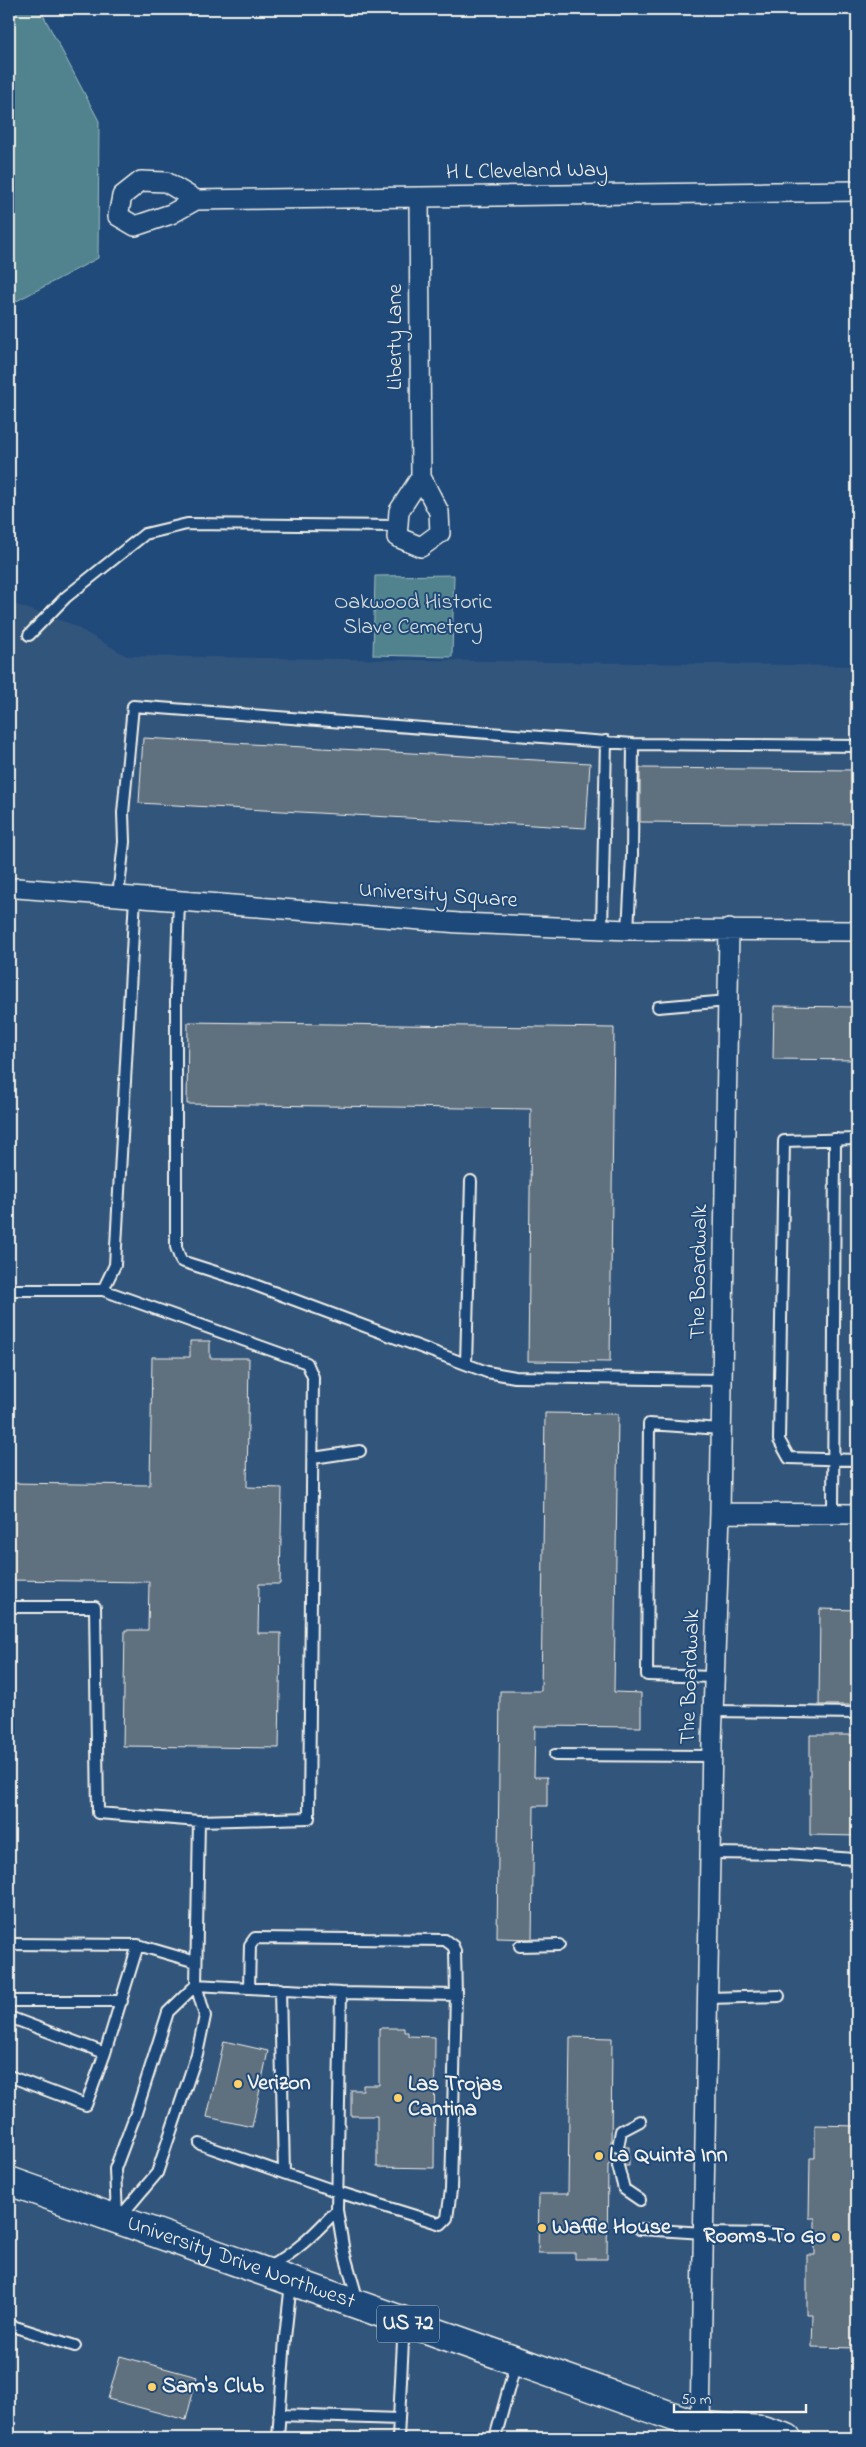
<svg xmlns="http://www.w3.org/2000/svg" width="866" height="2447" viewBox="0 0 866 2447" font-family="'Indie Flower',sans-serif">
  <rect width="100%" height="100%" fill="#1f4a7a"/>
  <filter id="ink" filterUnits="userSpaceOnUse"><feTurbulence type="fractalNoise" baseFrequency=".02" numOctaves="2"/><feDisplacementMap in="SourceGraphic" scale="10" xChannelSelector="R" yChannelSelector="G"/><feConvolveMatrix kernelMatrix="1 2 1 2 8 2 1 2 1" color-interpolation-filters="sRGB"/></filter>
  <g filter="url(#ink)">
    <path fill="#32557c" d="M 9,602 L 71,624 L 127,656 L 857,666 L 857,2438 L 9,2438 Z"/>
    <path fill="#51838f" stroke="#a2babc" d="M 9,9 L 40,9 L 99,121 L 98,258 L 9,305 Z
      M 454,575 L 452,657 L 373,655 L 375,576 Z"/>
    <path fill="#5e6f7f" stroke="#f4f1e8" d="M 143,738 L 590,763 L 586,828 L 139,803 Z
      M 640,768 L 857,770 L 857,824 L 640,822 Z
      M 774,1006 L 857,1007 L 857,1060 L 773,1059 Z
      M 188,1022 L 614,1028 L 610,1362 L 528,1361 L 531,1109 L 187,1104 Z
      M 190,1341 L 210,1341 L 210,1358 L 249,1358 L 247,1487 L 282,1488 L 280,1584 L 259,1584 L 258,1633 L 281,1633 L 279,1748 L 123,1746 L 125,1630 L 148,1630 L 149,1582 L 9,1580 L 9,1483 L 150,1485 L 152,1357 L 190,1357 Z
      M 545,1413 L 618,1414 L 614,1692 L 641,1693 L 641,1727 L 535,1726 L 534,1777 L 547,1777 L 547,1806 L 534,1806 L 532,1939 L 497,1938 L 500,1691 L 541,1691 Z
      M 820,1609 L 857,1610 L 857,1705 L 819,1705 Z
      M 810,1735 L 857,1735 L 857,1836 L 810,1835 Z
      M 379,2028 L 404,2028 L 404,2032 L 408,2032 L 408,2036 L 435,2037 L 434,2168 L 377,2167 L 377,2116 L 351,2116 L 351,2090 L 363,2090 L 363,2085 L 379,2085 Z
      M 570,2037 L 612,2038 L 611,2147 L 617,2154 L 623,2152 L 625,2147 L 629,2147 L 629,2166 L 625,2166 L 619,2159 L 608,2165 L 607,2259 L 575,2259 L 575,2253 L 538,2253 L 539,2194 L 568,2194 Z
      M 224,2041 L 268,2051 L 252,2127 L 207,2117 Z
      M 815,2125 L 857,2126 L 857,2348 L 812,2347 L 813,2315 L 807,2315 L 807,2255 L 815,2255 L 815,2218 L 809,2218 L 810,2158 L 815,2158 Z
      M 120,2356 L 197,2377 L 186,2420 L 108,2399 Z"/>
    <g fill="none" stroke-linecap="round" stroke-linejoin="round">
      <defs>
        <path id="lane" d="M 29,635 L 66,597 L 145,534 L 187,524 L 398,526
          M 118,896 L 124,842 L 123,813 L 133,706 L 633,744 L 857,746
          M 179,901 L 176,990 L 176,1247 L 181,1261 L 244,1281 L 487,1372 L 515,1377 L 722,1380
          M 602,929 L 606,741
          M 628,930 L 632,857 L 633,744
          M 658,1007 L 728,1001
          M 857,1139 L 784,1141 L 779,1440 L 789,1458 L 857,1460
          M 9,1290 L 103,1290 L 307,1363 L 313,1377 L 309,1818 L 199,1821 L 98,1813 L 95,1607 L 9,1607
          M 103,1290 L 115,1265 L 135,897
          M 466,1364 L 471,1181
          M 313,1458 L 360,1451
          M 833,1514 L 835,1139
          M 714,1677 L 647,1675 L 649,1424 L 721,1429
          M 713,1711 L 857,1713
          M 555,1755 L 712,1756
          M 711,1853 L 786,1854 L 854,1859
          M 9,1944 L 138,1945 L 196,1962
          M 520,1946 L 559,1945
          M 249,1988 L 250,1945 L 255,1938 L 445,1940 L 453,1946 L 455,1951 L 456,1995
          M 280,1989 L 284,2173
          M 709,1998 L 779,1996
          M 9,2001 L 122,2001
          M 9,2017 L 105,2053 L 86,2105 L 9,2076
          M 105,2053 L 138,1945
          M 200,2144 L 338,2192 L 441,2224 L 447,2218 L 451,2190 L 456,1995 L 341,1993
          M 618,2147 L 621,2131 L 640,2121
          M 618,2166 L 624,2189 L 640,2200
          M 117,2217 L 115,2169 L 136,2113 L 168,2012 L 196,1985 L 341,1993 L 337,2210
          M 120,2217 L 157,2173 L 197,2054 L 205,2016 L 196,1985 L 199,1821
          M 640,2229 L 704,2233 L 775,2234
          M 266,2268 C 295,2254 315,2233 337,2210 L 344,2252 L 358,2301
          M 9,2325 L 75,2346
          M 279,2415 L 399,2419
          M 278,2438 L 285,2338 L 291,2283
          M 398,2438 L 404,2322
          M 495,2438 L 516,2362"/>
        <path id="street" d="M 141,181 L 166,182 L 196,200 L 171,214 L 135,226 L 118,216 L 122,196 Z
          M 419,197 L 421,477
          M 196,200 L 857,191
          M 421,477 L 439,512 L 440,533 L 421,547 L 397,537 L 399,511 Z
          M 17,888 L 459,923 L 628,930 L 857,931
          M 720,1513 L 857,1514
          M 700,2426 L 712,1743 L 720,1513 L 729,929"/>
        <g id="highway">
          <path id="s1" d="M 9,2181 L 700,2426 L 762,2430 L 787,2438"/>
        </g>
      </defs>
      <use href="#lane" stroke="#f4f1e8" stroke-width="14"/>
      <use href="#street" stroke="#f4f1e8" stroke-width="22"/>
      <use href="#highway" stroke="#f4f1e8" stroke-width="31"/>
      <use href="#lane" stroke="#1f4a7a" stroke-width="10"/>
      <use href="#street" stroke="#1f4a7a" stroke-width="19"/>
      <use href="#highway" stroke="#1f4a7a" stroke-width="28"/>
    </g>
  </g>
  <g fill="#ffd166" stroke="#1f4a7a" stroke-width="2">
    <circle cx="238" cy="2084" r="5"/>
    <circle cx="398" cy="2098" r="5"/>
    <circle cx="599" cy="2156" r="5"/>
    <circle cx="542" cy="2228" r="5"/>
    <circle cx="836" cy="2237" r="5"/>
    <circle cx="152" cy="2387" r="5"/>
  </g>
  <g text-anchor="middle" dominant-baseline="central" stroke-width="4" stroke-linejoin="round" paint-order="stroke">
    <rect fill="#1f4a7a" stroke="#b4bfc7" stroke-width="1" x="377" y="2305.5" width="62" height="37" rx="4"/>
    <g font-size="21" font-weight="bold" fill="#f4f1e8">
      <text x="408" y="2324">US 72</text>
    </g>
    <g font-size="22" fill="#f4f1e8" stroke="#1f4a7a">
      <text transform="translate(527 172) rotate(-1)">H L Cleveland Way</text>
      <text transform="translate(396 337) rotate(-90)">Liberty Lane</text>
      <text transform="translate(438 896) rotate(4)">University Square</text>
      <text transform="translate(700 1272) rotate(-89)">The Boardwalk</text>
      <text transform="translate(691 1677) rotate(-88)">The Boardwalk</text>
      <text stroke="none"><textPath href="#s1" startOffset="246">University Drive Northwest</textPath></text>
    </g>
    <g font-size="22" fill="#dce0db" stroke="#1f4a7a">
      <text x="413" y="603">Oakwood Historic<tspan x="413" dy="25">Slave Cemetery</tspan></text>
    </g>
    <g font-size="22" font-weight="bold" fill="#f4f1e8" stroke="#1f4a7a" text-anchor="start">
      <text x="248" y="2084">Verizon</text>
      <text x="408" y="2085">Las Trojas<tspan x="408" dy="25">Cantina</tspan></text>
      <text x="609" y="2156">La Quinta Inn</text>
      <text x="552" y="2228">Waffle House</text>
      <text x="826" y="2237" text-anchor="end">Rooms To Go</text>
      <text x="162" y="2387">Sam's Club</text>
    </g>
  </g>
  <rect width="866" height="2447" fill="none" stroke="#1f4a7a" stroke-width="30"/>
  <rect x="15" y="15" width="836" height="2417" fill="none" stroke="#f4f1e8" stroke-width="2" filter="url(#ink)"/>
  <path d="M674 2404v8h132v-8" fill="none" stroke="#f4f1e8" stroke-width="2.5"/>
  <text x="681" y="2404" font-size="15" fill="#f4f1e8" stroke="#1f4a7a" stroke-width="4" paint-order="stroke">50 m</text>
</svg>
